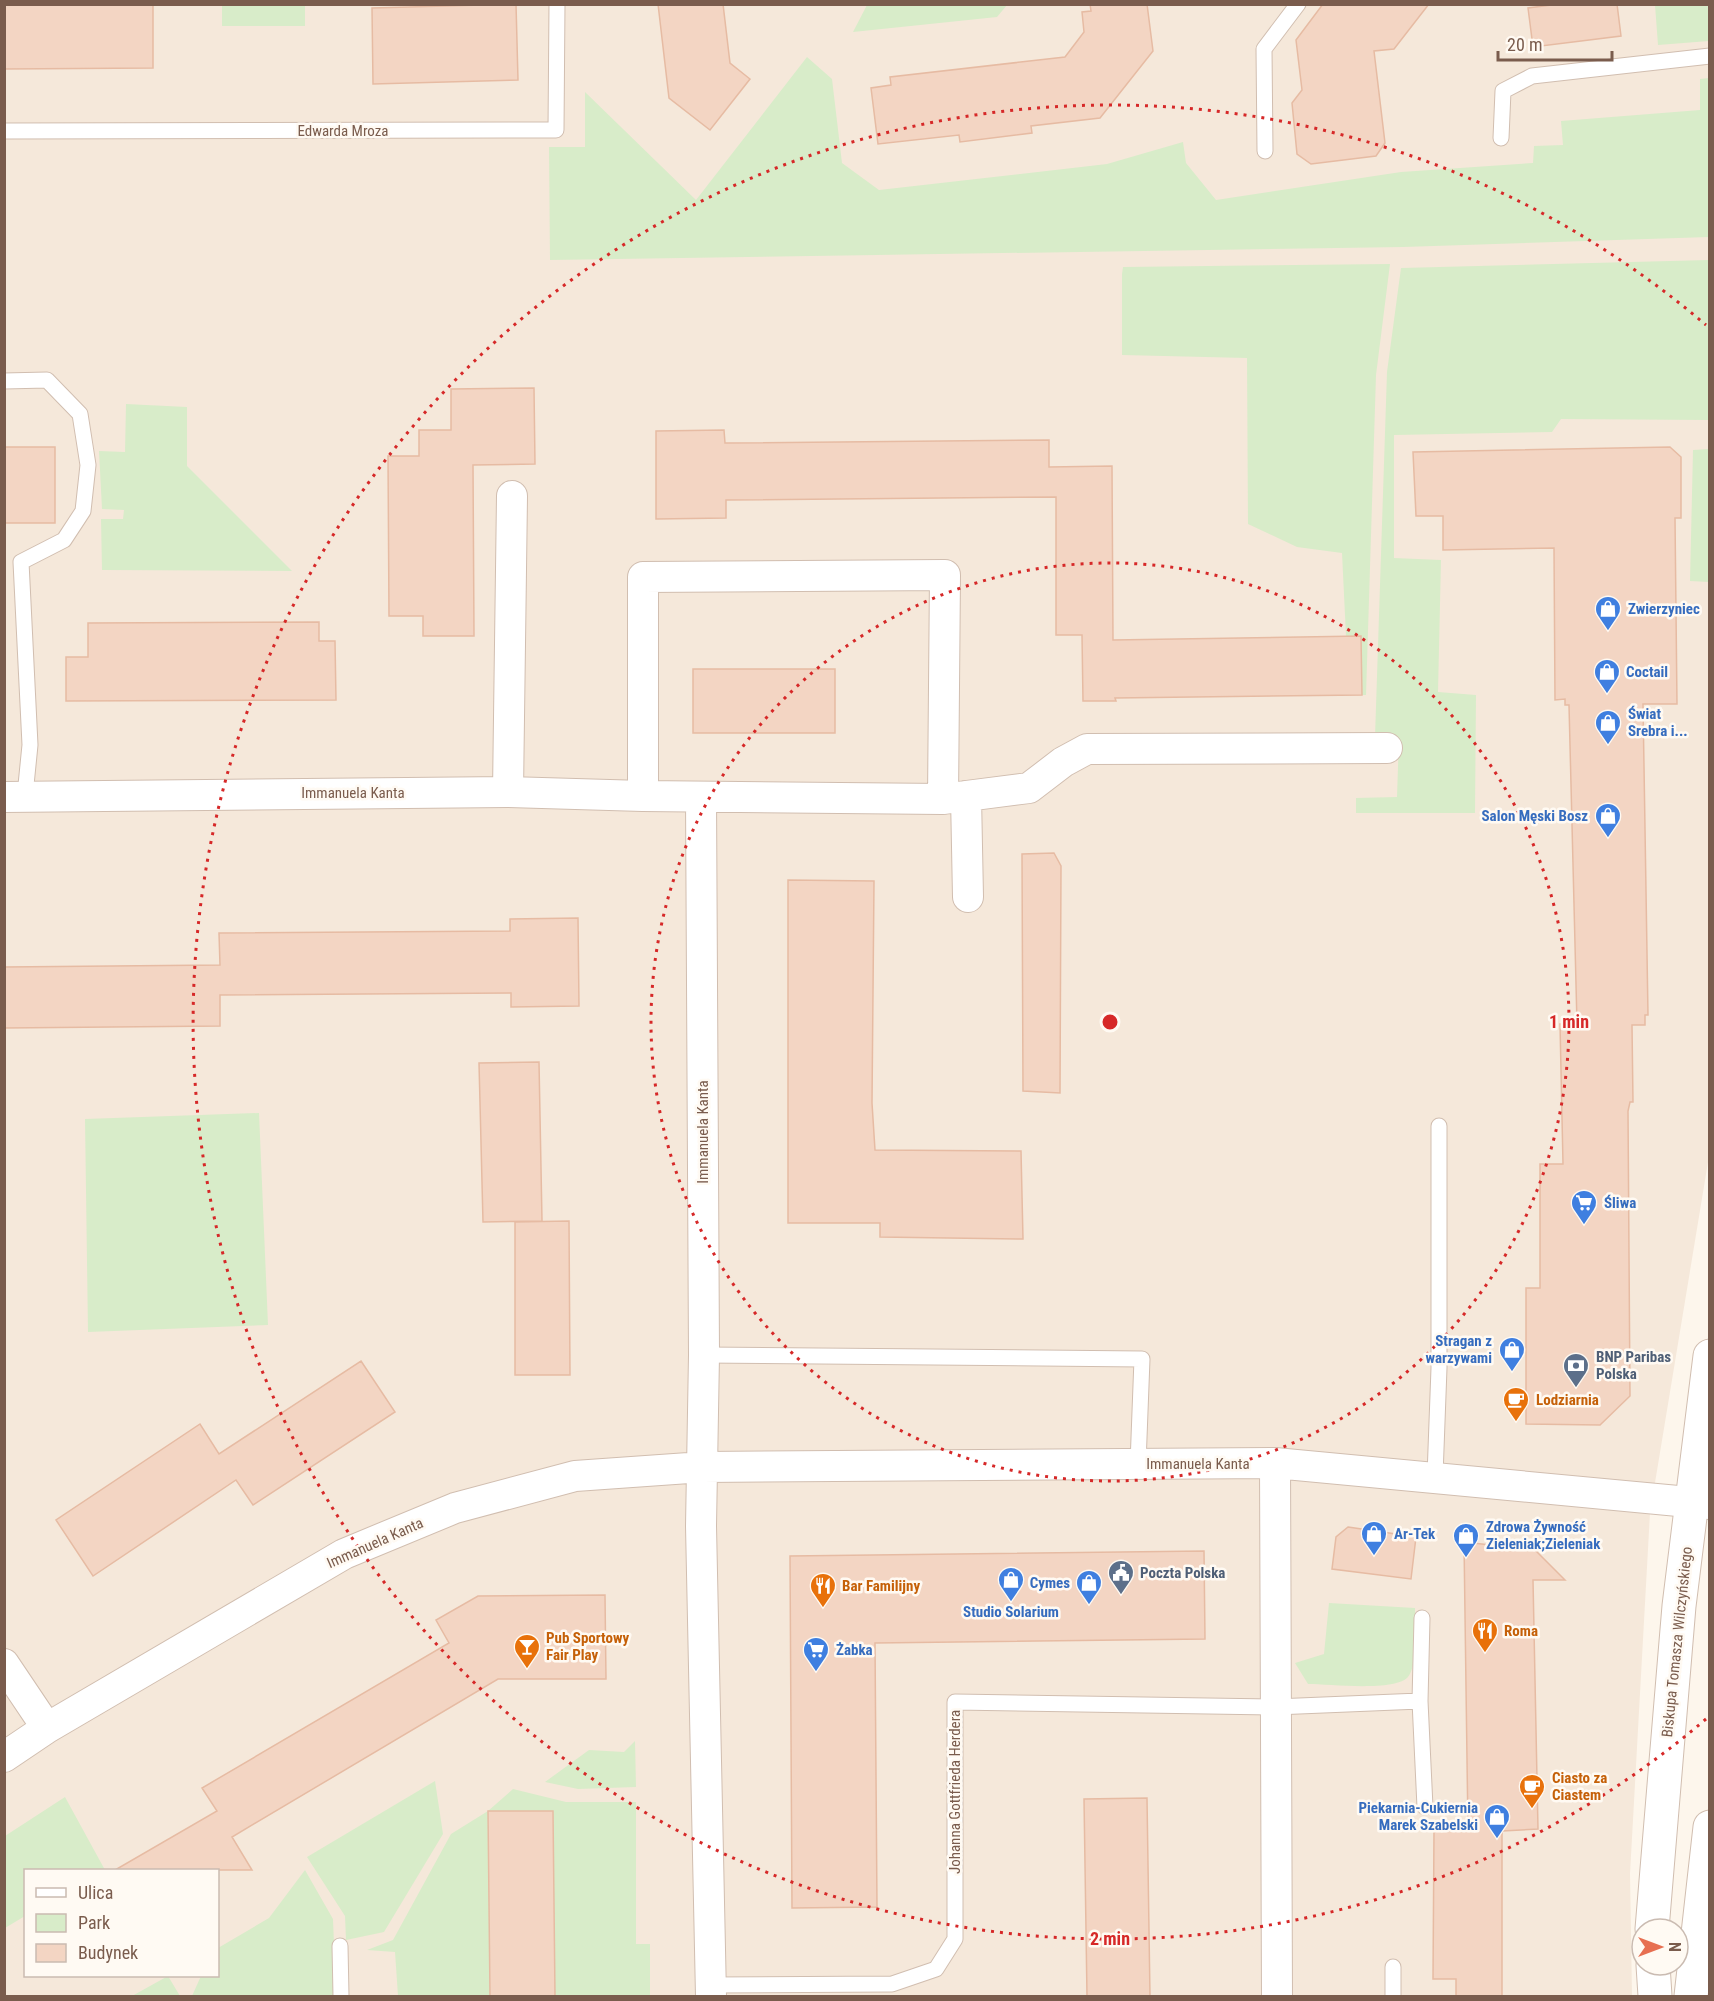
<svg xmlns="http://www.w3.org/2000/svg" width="1714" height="2001" viewBox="0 0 1714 2001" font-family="'Roboto Condensed',sans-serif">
  <rect width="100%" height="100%" fill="#fdf6ec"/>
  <path fill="#f5e8da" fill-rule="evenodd" d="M 5,5 L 1709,5 L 1710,1150 L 1650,1513 L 1630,1874 L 1632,1996 L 5,1996 ZM 26,1870 L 218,1870 L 218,1976 L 26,1976 Z"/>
  <path fill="#d8ecc9" d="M 222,5 L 305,5 L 305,26 L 222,26 Z
    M 867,5 L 867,4 L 1007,5 L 997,17 L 853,32 Z
    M 1655,5 L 1709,5 L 1709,41 L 1658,45 Z
    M 807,57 L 832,79 L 842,163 L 879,190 L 1107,164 L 1183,142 L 1186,163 L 1216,200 L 1401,172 L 1533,163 L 1534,146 L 1563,145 L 1561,121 L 1700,110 L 1700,79 L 1709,78 L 1709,237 L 1403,247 L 550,260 L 549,147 L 585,147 L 585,92 L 696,200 Z
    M 1709,260 L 1709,420 L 1561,419 L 1552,432 L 1394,435 L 1394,558 L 1441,560 L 1438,692 L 1476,695 L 1475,813 L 1356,813 L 1356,798 L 1397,797 L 1399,737 L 1375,737 L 1387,372 L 1401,268 Z
    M 1390,264 L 1376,375 L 1366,695 L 1362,695 L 1361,637 L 1346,636 L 1342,553 L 1297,547 L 1248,524 L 1247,358 L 1122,355 L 1122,274 L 1123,267 Z
    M 126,404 L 187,407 L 187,466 L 292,571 L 102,570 L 101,519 L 123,519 L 124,510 L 102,509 L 99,451 L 125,452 Z
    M 1709,449 L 1709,582 L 1690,581 L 1693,450 Z
    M 259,1113 L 268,1325 L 88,1332 L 85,1119 Z
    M 1329,1603 L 1415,1608 C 1415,1624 1418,1665 1408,1677 C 1395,1692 1329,1684 1308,1684 L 1295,1663 L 1324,1654 Z
    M 635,1741 L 636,1787 L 578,1789 L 545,1782 L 589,1750 L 624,1752 Z
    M 435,1781 L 443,1834 L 384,1932 L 346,1940 L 345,1916 L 307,1857 Z
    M 513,1789 L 566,1802 L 636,1802 L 636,1944 L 650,1944 L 650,1996 L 555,1996 L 553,1811 L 488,1811 L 490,1996 L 398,1996 L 395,1952 L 367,1950 L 393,1940 L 451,1834 L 488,1811 Z
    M 65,1797 L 105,1870 L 26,1870 L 25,1916 L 5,1928 L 5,1836 Z
    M 305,1870 L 333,1919 L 336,1996 L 192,1996 L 201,1976 L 218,1976 L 218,1948 L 269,1918 Z
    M 168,1976 L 180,1996 L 132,1996 Z"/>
  <path fill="#f3d5c3" stroke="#e6bba3" stroke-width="1.5" d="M 4,4 L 153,4 L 153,68 L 4,69 Z
    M 516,4 L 518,80 L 373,84 L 372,8 Z
    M 658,4 L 723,4 L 730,63 L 750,79 L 710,130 L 669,98 Z
    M 1090,4 L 1147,4 L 1153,51 L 1100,118 L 1031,126 L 1032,133 L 960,142 L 959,135 L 878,144 L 871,88 L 891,85 L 890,77 L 1065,57 L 1084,32 L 1082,12 L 1091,11 Z
    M 1323,4 L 1429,4 L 1394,49 L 1374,51 L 1385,143 L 1376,156 L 1311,164 L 1297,154 L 1292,103 L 1302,90 L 1296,40 Z
    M 1559,4 L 1617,4 L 1621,36 L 1533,47 L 1528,8 Z
    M 534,388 L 535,464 L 473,465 L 474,636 L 423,636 L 423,616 L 389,616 L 388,456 L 419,456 L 419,430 L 451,430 L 451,389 Z
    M 724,430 L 725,443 L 1049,440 L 1049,467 L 1112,466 L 1113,640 L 1361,636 L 1362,695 L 1115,698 L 1116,701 L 1083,701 L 1082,635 L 1056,635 L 1056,497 L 726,500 L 726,518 L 656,519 L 656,431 Z
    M 4,447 L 55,447 L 55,523 L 4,523 Z
    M 1670,447 L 1681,457 L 1681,518 L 1675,518 L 1677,704 L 1643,704 L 1648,1015 L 1645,1015 L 1645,1025 L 1632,1025 L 1633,1102 L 1630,1102 L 1628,1111 L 1630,1396 L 1600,1425 L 1526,1424 L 1526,1288 L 1540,1288 L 1540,1164 L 1563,1164 L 1560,1024 L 1577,1024 L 1569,705 L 1565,705 L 1565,699 L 1555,700 L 1554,548 L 1443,550 L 1443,516 L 1416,516 L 1413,452 Z
    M 319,622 L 319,641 L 335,641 L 336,700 L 66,701 L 66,657 L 88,657 L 88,623 Z
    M 693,669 L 835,669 L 835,733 L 693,733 Z
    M 1054,853 L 1061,866 L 1060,1093 L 1023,1091 L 1022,854 Z
    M 788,880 L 874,881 L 872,1103 L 875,1150 L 1021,1151 L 1023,1239 L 880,1237 L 880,1223 L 788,1223 Z
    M 578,918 L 579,1006 L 511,1007 L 511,993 L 220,995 L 220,1026 L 4,1028 L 4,967 L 220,965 L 219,933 L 510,931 L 510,919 Z
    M 539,1062 L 542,1221 L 483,1222 L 479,1063 Z
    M 569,1221 L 570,1375 L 515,1375 L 515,1222 Z
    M 361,1361 L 395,1412 L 253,1505 L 236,1480 L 93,1576 L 56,1520 L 200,1424 L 219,1454 Z
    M 1348,1527 L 1416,1537 L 1411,1579 L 1332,1569 L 1336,1537 Z
    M 1464,1542 L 1535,1550 L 1565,1580 L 1533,1580 L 1538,1829 L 1502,1831 L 1502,1996 L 1456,1996 L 1456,1979 L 1433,1979 L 1434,1831 L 1468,1831 Z
    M 1204,1551 L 1205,1639 L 875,1643 L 877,1907 L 792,1908 L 790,1556 Z
    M 605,1595 L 606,1679 L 498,1679 L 232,1837 L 252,1870 L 115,1870 L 217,1811 L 202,1788 L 449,1643 L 436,1620 L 478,1596 Z
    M 1147,1798 L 1150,1996 L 1087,1996 L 1084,1799 Z
    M 488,1811 L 553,1811 L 555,1996 L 490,1996 Z"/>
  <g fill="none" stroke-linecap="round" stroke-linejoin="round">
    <defs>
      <path id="service" d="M 4,131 L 556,130 L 557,4
        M 1501,138 L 1503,91 L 1532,76 L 1710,56
        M 1265,151 L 1264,49 L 1298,4
        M 4,381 L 47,380 L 80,414 L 88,465 L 83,511 L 64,540 L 21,562 L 30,745 L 25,795
        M 704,1355 L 1142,1359 L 1138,1464
        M 1435,1476 L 1439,1368 L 1439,1126
        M 1422,1618 L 1420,1701 L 1425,1807
        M 340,1946 L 341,1996
        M 711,1985 L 892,1984 L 936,1969 L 955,1939 L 955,1702 L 1275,1707 L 1420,1701
        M 1393,1996 L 1393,1967"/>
      <path id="minor" d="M 508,792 L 512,496
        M 643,796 L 643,577 L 945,575 L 943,799
        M 966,796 L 968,897
        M 4,797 L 508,792 L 643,796 L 943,799 L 1029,788 L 1063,762 L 1087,749 L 1387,748
        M 701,797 L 704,1355 L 701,1526 L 711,1996
        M 1275,1463 L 1277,1996
        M 4,1664 L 47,1728
        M 4,1757 L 47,1728 L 344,1554 L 455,1508 L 575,1476 L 703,1467 L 1275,1463 L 1710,1504"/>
      <path id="tertiary" d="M 1652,1929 L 1679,1606 L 1710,1356
        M 1653,1965 L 1655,1996
        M 1691,1996 L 1710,1827"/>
    </defs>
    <use href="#service" stroke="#d1beb0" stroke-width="17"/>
    <use href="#minor" stroke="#d1beb0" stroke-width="32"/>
    <use href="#tertiary" stroke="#d1beb0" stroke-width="35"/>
    <use href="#service" stroke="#fff" stroke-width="15"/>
    <use href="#minor" stroke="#fff" stroke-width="30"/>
    <use href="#tertiary" stroke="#fff" stroke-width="33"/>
  </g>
  <g fill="none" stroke="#d62828" stroke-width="3" stroke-dasharray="3 6">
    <circle cx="1110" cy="1022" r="459"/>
    <path d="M1706 1719A917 917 0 1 1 1706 325"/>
  </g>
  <defs>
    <symbol id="shop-pin" viewBox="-11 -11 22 30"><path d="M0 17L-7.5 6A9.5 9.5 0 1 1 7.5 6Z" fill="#3f7fe0" stroke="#fffaf3"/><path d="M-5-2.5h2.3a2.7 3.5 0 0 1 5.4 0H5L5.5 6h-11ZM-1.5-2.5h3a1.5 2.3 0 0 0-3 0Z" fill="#fff"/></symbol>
    <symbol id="supermarket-pin" viewBox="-11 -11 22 30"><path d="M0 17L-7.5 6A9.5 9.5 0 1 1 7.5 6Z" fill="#3f7fe0" stroke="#fffaf3"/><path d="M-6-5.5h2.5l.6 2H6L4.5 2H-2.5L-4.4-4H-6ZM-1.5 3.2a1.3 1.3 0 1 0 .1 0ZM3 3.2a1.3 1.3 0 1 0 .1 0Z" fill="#fff"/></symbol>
    <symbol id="bank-pin" viewBox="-11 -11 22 30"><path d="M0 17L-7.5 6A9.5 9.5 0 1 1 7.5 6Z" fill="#5c6f8a" stroke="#fffaf3"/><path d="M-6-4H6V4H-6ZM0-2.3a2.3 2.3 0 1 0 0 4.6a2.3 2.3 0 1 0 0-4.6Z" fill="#fff"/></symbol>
    <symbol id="cafe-pin" viewBox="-11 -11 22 30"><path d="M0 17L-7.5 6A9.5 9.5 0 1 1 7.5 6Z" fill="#e8710a" stroke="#fffaf3"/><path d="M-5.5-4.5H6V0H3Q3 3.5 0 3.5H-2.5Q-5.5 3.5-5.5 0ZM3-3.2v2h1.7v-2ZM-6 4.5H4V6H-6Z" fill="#fff"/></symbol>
    <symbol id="civic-pin" viewBox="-11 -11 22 30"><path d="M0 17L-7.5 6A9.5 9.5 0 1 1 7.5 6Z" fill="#5c6f8a" stroke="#fffaf3"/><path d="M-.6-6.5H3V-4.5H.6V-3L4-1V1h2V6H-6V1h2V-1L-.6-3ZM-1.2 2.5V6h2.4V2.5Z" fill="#fff"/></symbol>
    <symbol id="restaurant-pin" viewBox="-11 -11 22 30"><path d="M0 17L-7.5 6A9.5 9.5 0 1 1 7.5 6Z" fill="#e8710a" stroke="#fffaf3"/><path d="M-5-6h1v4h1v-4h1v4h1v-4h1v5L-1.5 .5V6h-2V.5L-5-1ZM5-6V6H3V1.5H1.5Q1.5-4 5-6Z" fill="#fff"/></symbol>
    <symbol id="bar-pin" viewBox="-11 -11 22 30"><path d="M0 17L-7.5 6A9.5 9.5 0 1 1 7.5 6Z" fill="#e8710a" stroke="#fffaf3"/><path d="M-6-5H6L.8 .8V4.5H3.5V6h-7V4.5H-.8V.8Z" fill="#fff"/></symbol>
  </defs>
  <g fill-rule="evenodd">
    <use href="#shop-pin" x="1593" y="594" width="30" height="40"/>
    <use href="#shop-pin" x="1592" y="657" width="30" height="40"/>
    <use href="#shop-pin" x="1593" y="708" width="30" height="40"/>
    <use href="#shop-pin" x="1593" y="801" width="30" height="40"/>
    <use href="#supermarket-pin" x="1569" y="1188" width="30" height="40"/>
    <use href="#shop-pin" x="1497" y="1335" width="30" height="40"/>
    <use href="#bank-pin" x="1561" y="1351" width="30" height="40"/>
    <use href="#cafe-pin" x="1501" y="1385" width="30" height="40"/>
    <use href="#shop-pin" x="1359" y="1519" width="30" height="40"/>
    <use href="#shop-pin" x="1451" y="1521" width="30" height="40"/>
    <use href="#civic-pin" x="1106" y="1558" width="30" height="40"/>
    <use href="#shop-pin" x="996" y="1565" width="30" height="40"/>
    <use href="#shop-pin" x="1074" y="1568" width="30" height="40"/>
    <use href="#restaurant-pin" x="808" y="1571" width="30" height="40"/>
    <use href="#restaurant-pin" x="1470" y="1616" width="30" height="40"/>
    <use href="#bar-pin" x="512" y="1632" width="30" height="40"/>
    <use href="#supermarket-pin" x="801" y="1635" width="30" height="40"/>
    <use href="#cafe-pin" x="1517" y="1772" width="30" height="40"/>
    <use href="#shop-pin" x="1482" y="1802" width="30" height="40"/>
  </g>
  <g text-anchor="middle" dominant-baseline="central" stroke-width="5" stroke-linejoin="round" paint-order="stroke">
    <g font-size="15" fill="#7a5c4d" stroke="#fffaf3">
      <text x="343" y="131">Edwarda Mroza</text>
      <text x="353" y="793">Immanuela Kanta</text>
      <text transform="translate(703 1132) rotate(-90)">Immanuela Kanta</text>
      <text x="1198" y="1464">Immanuela Kanta</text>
      <text transform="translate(375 1543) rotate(-24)">Immanuela Kanta</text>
      <text transform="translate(1677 1642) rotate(-84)">Biskupa Tomasza Wilczyńskiego</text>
      <text transform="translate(955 1792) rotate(-90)">Johanna Gottfrieda Herdera</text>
    </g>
    <g font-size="15" font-weight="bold" fill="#366cbe" stroke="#fffaf3" text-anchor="start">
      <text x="1628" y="609">Zwierzyniec</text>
      <text x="1626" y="672">Coctail</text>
      <text x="1628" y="714">Świat<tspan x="1628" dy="17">Srebra i...</tspan></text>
      <text x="1588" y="816" text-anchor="end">Salon Męski Bosz</text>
      <text x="1604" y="1203">Śliwa</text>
      <text x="1492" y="1341" text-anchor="end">Stragan z<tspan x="1492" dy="17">warzywami</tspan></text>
      <text x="1486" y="1527">Zdrowa Żywność<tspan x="1486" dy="17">Zieleniak;Zieleniak</tspan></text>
      <text x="1394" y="1534">Ar-Tek</text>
      <text x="1070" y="1583" text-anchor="end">Cymes</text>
      <text x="1011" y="1612" text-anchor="middle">Studio Solarium</text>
      <text x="836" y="1650">Żabka</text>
      <text x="1478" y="1808" text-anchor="end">Piekarnia-Cukiernia<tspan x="1478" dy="17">Marek Szabelski</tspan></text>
    </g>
    <g font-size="15" font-weight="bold" fill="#4e5e75" stroke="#fffaf3" text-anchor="start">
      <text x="1596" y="1357">BNP Paribas<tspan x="1596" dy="17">Polska</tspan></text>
      <text x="1140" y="1573">Poczta Polska</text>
    </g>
    <g font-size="15" font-weight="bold" fill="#c56008" stroke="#fffaf3" text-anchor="start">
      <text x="1536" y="1400">Lodziarnia</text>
      <text x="842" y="1586">Bar Familijny</text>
      <text x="1504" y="1631">Roma</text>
      <text x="546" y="1638">Pub Sportowy<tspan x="546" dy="17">Fair Play</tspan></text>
      <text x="1552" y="1778">Ciasto za<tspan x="1552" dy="17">Ciastem</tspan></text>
    </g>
  </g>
  <circle cx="1110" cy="1022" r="9" fill="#d62828" stroke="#fffaf3" stroke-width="3"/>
  <g font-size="18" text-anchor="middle" font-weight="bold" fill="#d62828" stroke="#fffaf3" stroke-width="5" stroke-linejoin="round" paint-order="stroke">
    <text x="1569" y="1028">1 min</text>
    <text x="1110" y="1945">2 min</text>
  </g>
  <rect width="1714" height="2001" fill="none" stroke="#7a5c4d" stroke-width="12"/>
  <rect x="24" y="1869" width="195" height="108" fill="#fffaf3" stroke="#cabbb1" stroke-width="1.5"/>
  <rect x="36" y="1888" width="30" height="9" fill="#ffffff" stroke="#cabbb1" stroke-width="1.5"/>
  <text x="78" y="1899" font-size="18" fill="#7a5c4d">Ulica</text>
  <rect x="36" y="1914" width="30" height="18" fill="#d8ecc9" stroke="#cabbb1" stroke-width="1.5"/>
  <text x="78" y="1929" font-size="18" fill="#7a5c4d">Park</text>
  <rect x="36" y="1944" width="30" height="18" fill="#f3d5c3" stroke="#cabbb1" stroke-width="1.5"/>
  <text x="78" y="1959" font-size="18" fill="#7a5c4d">Budynek</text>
  <g transform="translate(1660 1947) rotate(90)"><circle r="28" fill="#fffaf3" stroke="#cabbb1" stroke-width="1.5"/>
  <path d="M0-4.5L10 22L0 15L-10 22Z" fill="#e76f51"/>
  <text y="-9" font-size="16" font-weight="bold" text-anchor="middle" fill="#7a5c4d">N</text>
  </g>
  <path d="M1498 51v9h114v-9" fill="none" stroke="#7a5c4d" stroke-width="3"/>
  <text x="1507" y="51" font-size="18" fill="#7a5c4d" stroke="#fffaf3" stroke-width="4.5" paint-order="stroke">20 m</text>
</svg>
